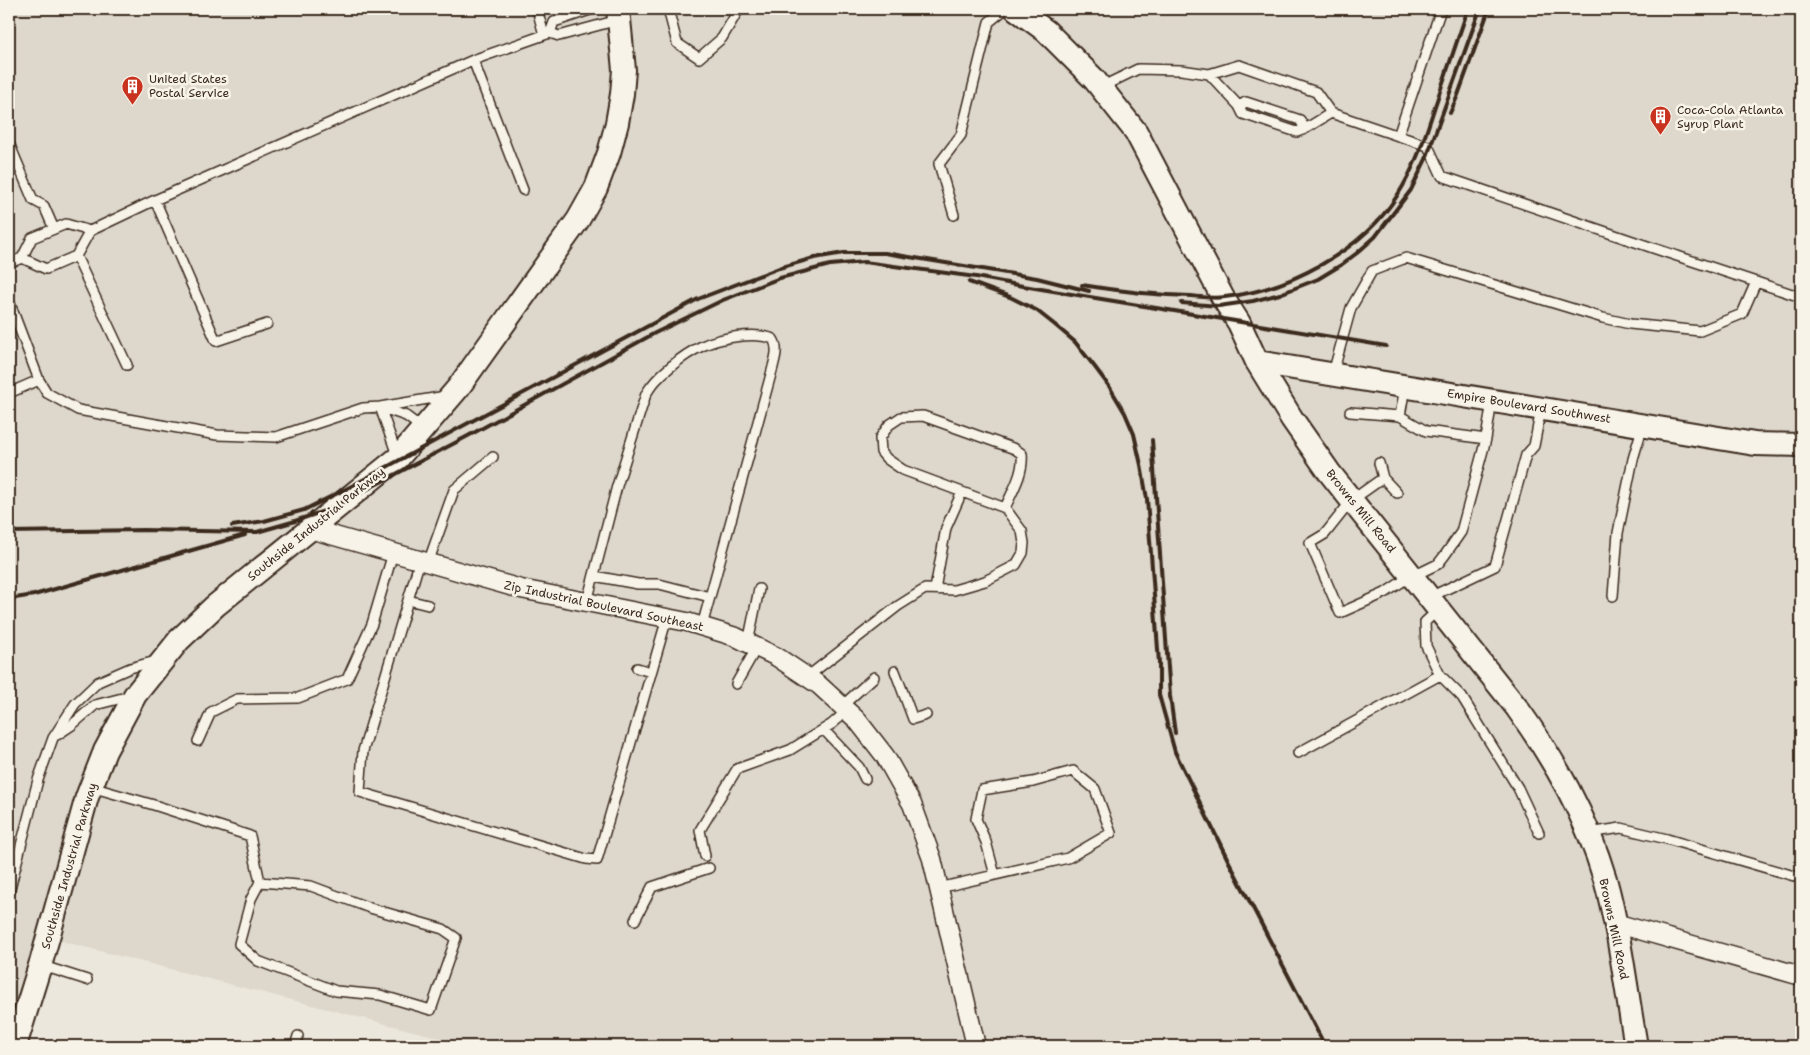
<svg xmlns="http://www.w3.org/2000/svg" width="1810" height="1055" viewBox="0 0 1810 1055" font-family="'Shantell Sans',sans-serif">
  <rect width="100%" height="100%" fill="#ece7dc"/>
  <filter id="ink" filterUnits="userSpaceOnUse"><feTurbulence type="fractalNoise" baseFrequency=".02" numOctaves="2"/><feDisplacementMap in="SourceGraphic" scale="10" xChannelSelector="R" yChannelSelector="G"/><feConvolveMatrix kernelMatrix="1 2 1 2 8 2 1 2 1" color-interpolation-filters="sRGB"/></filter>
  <g filter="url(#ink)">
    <path fill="#ddd7cc" d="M 9,9 L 1801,9 L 1801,1046 L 472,1046 L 49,938 L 9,1046 Z"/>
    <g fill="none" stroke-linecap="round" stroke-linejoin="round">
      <defs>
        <path id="service" d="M 668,9 L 677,43 L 699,58 L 722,38 L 739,9
          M 550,33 L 554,22 L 593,9
          M 544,35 L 550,33 L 559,36 L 618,20
          M 473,60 L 523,190
          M 1209,74 L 1239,106 L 1243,114 L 1297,132 L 1305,129
          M 1101,87 L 1138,69 L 1181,70 L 1209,74 L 1239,65 L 1316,92 L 1331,113 L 1305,129 L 1300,120 L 1246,102 L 1239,106
          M 1331,113 L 1428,146 L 1442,176 L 1662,251 L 1756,282 L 1742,314 L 1700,331 L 1630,324 L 1603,318 L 1406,258 L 1372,271 L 1351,308 L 1333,373
          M 1398,136 L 1441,9
          M 9,143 L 33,200 L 44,206 L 54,229
          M 155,200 L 473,60 L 544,35 L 537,9
          M 954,215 L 939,164 L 961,135 L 989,22 L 1005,9
          M 76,256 L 127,365
          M 22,258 L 46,269 L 76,256 L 90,231 L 155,200 L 216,341 L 267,324
          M 9,263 L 22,258 L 32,238 L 54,229 L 66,224 L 90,231
          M 1756,282 L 1801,297
          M 9,301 L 39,380 L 47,393 L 78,410 L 217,435 L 276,437 L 363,408 L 380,407 L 446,396
          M 9,393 L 39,380
          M 380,407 L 397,455
          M 380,407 L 406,416 L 422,428
          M 1350,412 L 1400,416 L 1405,387
          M 1400,416 L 1426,431 L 1486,439
          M 1379,463 L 1383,478
          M 1397,493 L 1383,478 L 1352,500 L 1325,534 L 1310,543 L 1340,613 L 1385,593 L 1403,581 L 1438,564 L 1445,555 L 1461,532 L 1486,439 L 1492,401
          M 420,560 L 363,751 L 360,792 L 586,859 L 597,860 L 667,618
          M 428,563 L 454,490 L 493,457
          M 594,576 L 638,584 L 659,584 L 710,597
          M 935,589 L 946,528 L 962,492
          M 1613,596 L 1618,533 L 1633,459 L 1643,425
          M 1430,597 L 1495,566 L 1526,455 L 1534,446 L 1541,409
          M 408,600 L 428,605
          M 587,602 L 617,486 L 646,394 C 656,376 683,355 702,346 C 719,338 755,331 773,339 C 779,348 775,358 773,367 L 702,626
          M 748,643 L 759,589
          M 637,668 L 651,672
          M 895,671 L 913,719 L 926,715
          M 1440,675 L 1462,697 L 1518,788 L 1539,833
          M 807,677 L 898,606 L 925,589 L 954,590 L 985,581 L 1016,565 L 1023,553 L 1024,543 L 1022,531 L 1005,508 C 1012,492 1024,473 1022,454 L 1015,449 L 923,416 L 901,417 L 889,425 L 880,438 L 881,452 L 887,459 L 903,470 L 1005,508
          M 736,684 L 757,647
          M 842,706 L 874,677
          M 824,730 L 859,767 L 865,779
          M 57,735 L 72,725 L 95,705 L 130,696
          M 198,741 L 211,712 L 237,699 L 298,698 L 347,679 L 372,624 L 393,553
          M 1298,753 L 1440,675 L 1426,646 L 1425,622 L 1438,610
          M 91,787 L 154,805 L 250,836 L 260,882 L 311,886 L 370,908 L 443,929 L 456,938 L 431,1010 L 380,995 L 336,991 L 258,961 L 239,944 L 251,899 L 260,882
          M 1589,833 L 1621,828 L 1667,839 L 1801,878
          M 705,856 L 700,830 L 737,769 L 790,750 L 832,724 L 847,711
          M 939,888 L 1068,858 L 1111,833 L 1095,789 L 1073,771 L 1033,782 L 982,790 L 976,819 L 986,842 L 995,875
          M 9,892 L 38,780 L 53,738 L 75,704 L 98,682 L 130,668 L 156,661
          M 635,920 L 652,887 L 709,868
          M 40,965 L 87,980
          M 295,1046 L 298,1036"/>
        <path id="minor" d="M 310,529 L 521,589 L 687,622 L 736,637 L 748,643 L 777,657 L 819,685 L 857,720 L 885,756 L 912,804 L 932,859 L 976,1046
          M 1615,923 L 1801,976"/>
        <path id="tertiary" d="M 1016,9 L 1046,31 L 1094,79 L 1136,132 L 1223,298 L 1239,323 L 1257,362 L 1292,419 L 1329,472 L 1517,708 C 1555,761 1586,815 1605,879 C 1620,933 1626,990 1636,1046
          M 1257,362 L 1755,444 L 1801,445
          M 15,1046 L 42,959 L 87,797 L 105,751 L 135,695 L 179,640 L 215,606 L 398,458 L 458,388 L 578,220 L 596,188 L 609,153 L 617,123 L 622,94 L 624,70 L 618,9"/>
      </defs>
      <use href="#service" stroke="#3b2a1e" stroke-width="12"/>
      <use href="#minor" stroke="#3b2a1e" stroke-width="21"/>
      <use href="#tertiary" stroke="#3b2a1e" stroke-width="26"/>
      <use href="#service" stroke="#f7f3e8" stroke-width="9"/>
      <use href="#minor" stroke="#f7f3e8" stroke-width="18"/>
      <use href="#tertiary" stroke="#f7f3e8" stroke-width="22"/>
      <path stroke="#3b2a1e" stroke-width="4" d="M 1450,113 L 1458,95 L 1489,9
        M 969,282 L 1010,297 L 1036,310 L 1055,325 L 1075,342 L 1094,366 L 1109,386 L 1125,413 L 1134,434 L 1141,465 L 1147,499 L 1159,663 L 1159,695 L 1175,752 L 1228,860 L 1325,1046
        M 1082,285 C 1118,291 1154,295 1191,296 C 1202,297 1214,299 1225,297 C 1288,290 1362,251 1397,196 C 1415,168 1425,137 1435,106 C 1446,73 1457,41 1468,9
        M 1181,303 L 1219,306 L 1253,301 L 1280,294 L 1318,279 L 1341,265 L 1357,253 L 1375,237 L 1411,190 L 1426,159 L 1480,9
        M 1152,440 L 1170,696 L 1175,733
        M 232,526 L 264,521 L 304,510 L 346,489 L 698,299 L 779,268 L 814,258 L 844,253 L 885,253 L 1037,278 L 1089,291
        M 9,532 L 143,530 L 257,532 L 292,522 L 327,510 L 343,502 L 468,436 L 655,333 L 723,300 L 780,278 L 830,265 L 864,262 L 976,277 L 1023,286 L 1386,346
        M 9,599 L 34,595 L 245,535"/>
    </g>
  </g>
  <defs>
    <symbol id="building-pin" viewBox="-11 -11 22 30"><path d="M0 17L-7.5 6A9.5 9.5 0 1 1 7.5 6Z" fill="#c8321e" stroke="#f7f3e8"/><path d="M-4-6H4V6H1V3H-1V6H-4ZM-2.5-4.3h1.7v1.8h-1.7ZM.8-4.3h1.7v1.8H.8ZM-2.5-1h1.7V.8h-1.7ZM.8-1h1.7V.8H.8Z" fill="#fff"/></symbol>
  </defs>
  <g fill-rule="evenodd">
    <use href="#building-pin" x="120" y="74" width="25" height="34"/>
    <use href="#building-pin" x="1648" y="104" width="25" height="34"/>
  </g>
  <g text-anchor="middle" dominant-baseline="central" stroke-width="5" stroke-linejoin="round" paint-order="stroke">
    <g font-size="12" fill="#3b2a1e" stroke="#f7f3e8" text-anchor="start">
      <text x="149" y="79">United States<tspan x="149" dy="14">Postal Service</tspan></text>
      <text x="1677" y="110">Coca-Cola Atlanta<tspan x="1677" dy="14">Syrup Plant</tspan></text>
    </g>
    <g font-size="12" fill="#3b2a1e" stroke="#f7f3e8">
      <text transform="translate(1529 406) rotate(9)">Empire Boulevard Southwest</text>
      <text transform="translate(1361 511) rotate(51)">Browns Mill Road</text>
      <text transform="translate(316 524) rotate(-39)">Southside Industrial Parkway</text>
      <text transform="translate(604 606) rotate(12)">Zip Industrial Boulevard Southeast</text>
      <text transform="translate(69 866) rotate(-74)">Southside Industrial Parkway</text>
      <text transform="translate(1614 929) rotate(78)">Browns Mill Road</text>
    </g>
  </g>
  <rect width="1810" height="1055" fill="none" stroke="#f7f3e8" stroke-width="30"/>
  <rect x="15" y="15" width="1780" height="1025" fill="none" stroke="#3b2a1e" stroke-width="2" filter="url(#ink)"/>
</svg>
